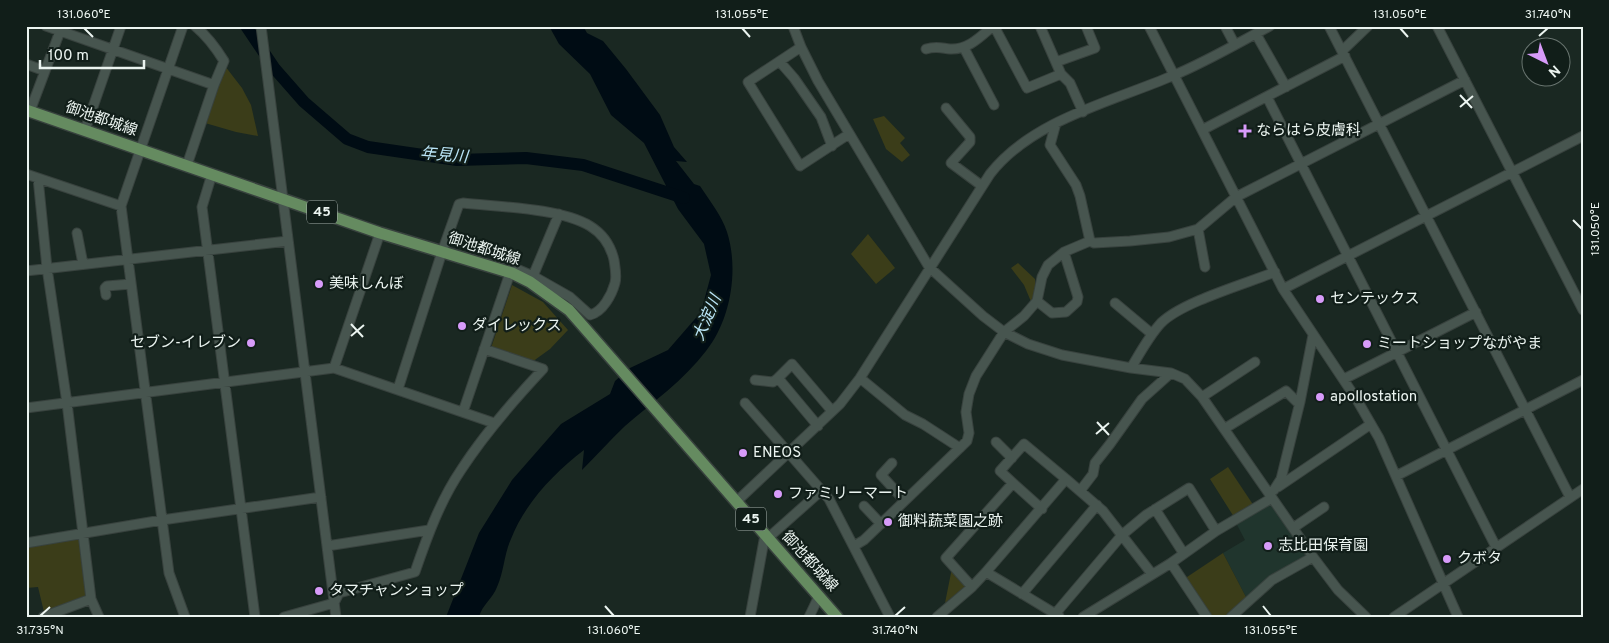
<svg xmlns="http://www.w3.org/2000/svg" width="1609" height="643" viewBox="0 0 1609 643" font-family="Overpass,'Noto Sans JP',sans-serif">
  <rect width="100%" height="100%" fill="#1a2822"/>
  <path fill="#20352d" d="M 1273,503 L 1310,556 L 1247,599 L 1223,553 L 1245,540 L 1236,523 Z"/>
  <path fill="#3b3d19" d="M 225,66 L 242,88 L 251,105 L 258,136 L 236,132 L 205,123 Z
    M 884,116 L 905,138 L 900,143 L 910,155 L 902,162 L 886,149 L 873,119 Z
    M 868,234 L 895,268 L 876,284 L 851,254 Z
    M 1018,263 L 1035,279 L 1036,294 L 1032,304 L 1024,285 L 1011,268 Z
    M 512,285 L 543,302 L 568,330 L 550,349 L 532,362 L 491,348 Z
    M 1228,467 L 1254,506 L 1234,517 L 1210,479 Z
    M 76,538 L 80,541 L 87,595 L 44,612 L 38,587 L 26,588 L 26,546 Z
    M 1223,553 L 1247,599 L 1228,617 L 1209,617 L 1184,579 Z
    M 952,568 L 966,586 L 945,603 Z"/>
  <path fill="#000c14" d="M 549,26 L 583,26 L 587,33 L 603,41 L 626,69 L 660,115 L 674,147 L 687,162 L 676,161 L 694,184 L 700,186 C 709,200 722,216 727,232 C 739,269 731,320 706,351 C 684,380 653,402 625,426 C 610,440 597,455 582,470 L 584,450 C 554,473 525,503 511,539 C 504,554 504,572 497,587 C 493,598 482,605 479,617 L 446,617 L 479,533 L 512,480 L 561,424 L 610,394 L 615,381 L 630,368 L 668,350 L 701,312 L 711,275 L 704,244 L 678,209 L 644,143 L 611,115 L 590,74 L 559,44 Z"/>
  <g fill="none" stroke-linecap="round" stroke-linejoin="round">
    <path stroke="#000c14" stroke-width="12" d="M 246,26 L 275,69 L 304,102 L 347,139 L 368,147 L 457,160 L 526,158 L 583,165 L 684,198"/>
    <defs>
      <path id="minor" d="M 46,26 L 214,85 L 187,165
        M 183,26 L 121,206 L 169,573 L 185,617
        M 195,26 C 207,36 216,48 224,61 L 214,85
        M 261,26 L 336,617
        M 793,26 L 801,47 L 818,81 L 929,267 L 983,316 L 1004,332 L 1028,344 L 1062,355 L 1131,368 L 1171,373 L 1185,379 L 1202,397 L 1313,557 L 1338,590 L 1366,617
        M 994,26 L 1027,88 L 1061,74
        M 1040,26 L 1061,74 L 1070,83 L 1083,112
        M 1149,26 L 1283,289 L 1357,400 L 1379,438 L 1458,617
        M 1225,26 L 1235,45
        M 1329,26 L 1570,497
        M 1437,26 L 1583,310
        M 1256,34 L 1286,87
        M 801,47 L 748,82 L 800,166 L 849,134
        M 964,48 L 994,105
        M 926,49 C 936,46 941,48 950,49 C 968,50 980,37 993,26
        M 1342,51 L 1368,26
        M 780,62 L 794,78 L 821,117 L 832,146
        M 1056,62 L 1095,48 L 1086,26
        M 26,64 L 45,71
        M 1267,97 L 1496,547
        M 946,108 L 970,137 L 970,142 L 951,163 L 982,186
        M 30,111 L 62,26
        M 85,130 L 121,26
        M 1202,130 L 1345,56
        M 26,174 L 121,206
        M 212,174 L 202,207 L 255,617
        M 38,178 L 47,268 L 67,403 L 91,599 L 99,617
        M 1198,229 L 1205,267
        M 77,233 L 83,264
        M 1090,241 L 1094,243 L 1130,241 L 1169,237 L 1198,229 L 1236,197 L 1465,80
        M 26,271 L 288,241
        M 1283,289 L 1583,136
        M 106,295 L 105,288 L 107,286 L 131,284
        M 1037,301 L 1052,313 L 1066,312 L 1077,302 L 1078,297 L 1064,252
        M 1115,303 L 1152,334
        M 334,368 L 380,233
        M 1131,368 C 1140,353 1149,336 1161,323 C 1182,302 1245,284 1275,272
        M 778,378 L 792,364 L 832,411
        M 860,378 L 905,415 L 923,424 L 960,448
        M 1344,379 L 1476,312
        M 755,380 L 773,382 L 778,378 L 818,426
        M 398,389 L 442,252 L 459,204 L 463,203 C 500,207 560,208 590,226 C 603,234 611,247 614,260 C 615,267 617,276 615,283 C 612,294 603,312 590,315 L 570,297 L 533,276 L 559,214
        M 1202,397 L 1255,362
        M 745,403 L 829,499 L 890,617
        M 26,408 L 334,368 L 494,423
        M 463,412 L 510,273 L 517,269 L 533,276
        M 1224,429 L 1286,391 L 1296,401 L 1300,402
        M 996,442 L 1012,458
        M 892,463 L 881,475 L 904,500
        M 1396,476 L 1583,380
        M 1013,483 L 1000,471 L 1024,444 L 1066,479
        M 1278,487 L 1371,424
        M 1080,491 L 1093,474 L 1095,463 L 1110,444 L 1142,399 L 1171,373
        M 1269,493 L 1274,490 L 1281,479 L 1300,402 L 1313,335
        M 736,502 L 840,404 L 860,378 L 990,174 C 1032,120 1111,102 1172,76 C 1206,62 1238,43 1270,26
        M 864,506 L 881,524
        M 1155,509 L 1184,554
        M 1293,528 L 1324,507
        M 768,538 L 822,490
        M 26,543 L 162,520 L 321,497
        M 327,546 L 429,530
        M 854,546 L 864,540 L 967,441 L 969,433 L 966,412 L 969,394 L 976,376 L 1004,332 L 1024,316 L 1037,301 L 1042,277 L 1048,265 L 1064,252 L 1090,241 L 1080,196 L 1076,185 L 1050,145 L 1056,123
        M 1171,563 L 1207,617
        M 986,572 L 1059,616
        M 972,587 L 946,558 L 1013,483 L 1042,509
        M 1022,594 L 1097,505
        M 1055,614 L 1122,535 L 1146,515 L 1189,488 L 1216,531
        M 43,617 L 91,599
        M 284,617 L 334,603 L 339,593 L 415,572 C 427,537 440,501 461,470 C 485,433 513,401 543,369 L 484,349
        M 750,617 L 765,535
        M 809,617 L 819,596
        M 937,617 L 972,587 L 986,572 L 1066,479 L 1103,511 L 1152,574
        M 1083,617 L 1171,563 L 1216,531 L 1272,498
        M 1231,617 L 1272,580 L 1313,557
        M 1394,617 L 1583,489"/>
      <path id="major" d="M 26,110 L 380,233 L 512,273 L 530,282 L 569,310 L 837,617"/>
    </defs>
    <use href="#minor" stroke="#38423e" stroke-width="11"/>
    <use href="#major" stroke="#38423e" stroke-width="14"/>
    <use href="#minor" stroke="#47554f" stroke-width="9"/>
    <use href="#major" stroke="#658b60" stroke-width="11"/>
  </g>
  <path fill="none" stroke="#ebf4f0" stroke-width="2" d="M 84,28 L 93,37M 742,28 L 750,37M 1400,28 L 1408,37M 1539,36 L 1548,28M 1460,95 L 1472,108M 1460,107 L 1473,96M 1573,220 L 1582,229M 351,324 L 363,337M 351,336 L 364,325M 1097,422 L 1109,435M 1096,434 L 1109,423M 605,606 L 614,616M 1263,606 L 1271,616M 40,616 L 50,607M 895,616 L 905,607"/>
  <g fill="#d79bf9" stroke="#111e19" stroke-width="2">
    <path d="M1242.5 123.5h5v5h5v5h-5v5h-5v-5h-5v-5h5z"/>
    <circle cx="319" cy="284" r="5"/>
    <circle cx="1320" cy="299" r="5"/>
    <circle cx="462" cy="326" r="5"/>
    <circle cx="251" cy="343" r="5"/>
    <circle cx="1367" cy="344" r="5"/>
    <circle cx="1320" cy="397" r="5"/>
    <circle cx="743" cy="453" r="5"/>
    <circle cx="778" cy="494" r="5"/>
    <circle cx="888" cy="522" r="5"/>
    <circle cx="1268" cy="546" r="5"/>
    <circle cx="1447" cy="559" r="5"/>
    <circle cx="319" cy="591" r="5"/>
  </g>
  <g text-anchor="middle" dominant-baseline="central" stroke-width="4.5" stroke-linejoin="round" paint-order="stroke">
    <g fill="#111e19" stroke="#aab4b0" stroke-width="1">
      <rect x="307" y="200.5" width="30" height="23" rx="4"/>
      <rect x="736" y="507.5" width="30" height="23" rx="4"/>
    </g>
    <g font-size="14" font-weight="bold" fill="#ebf4f0">
      <text x="322" y="212">45</text>
      <text x="751" y="519">45</text>
    </g>
    <g font-size="15" fill="#ebf4f0" stroke="#111e19">
      <text transform="translate(101 120) rotate(19)">御池都城線</text>
      <text transform="translate(484 250) rotate(18)">御池都城線</text>
      <text transform="translate(809 562) rotate(48)">御池都城線</text>
    </g>
    <g font-size="15" fill="#ebf4f0" stroke="#111e19" text-anchor="start">
      <text x="1256" y="131">ならはら皮膚科</text>
      <text x="329" y="284">美味しんぼ</text>
      <text x="1330" y="299">センテックス</text>
      <text x="472" y="326">ダイレックス</text>
      <text x="241" y="343" text-anchor="end">セブン-イレブン</text>
      <text x="1377" y="344">ミートショップながやま</text>
      <text x="1330" y="397">apollostation</text>
      <text x="753" y="453">ENEOS</text>
      <text x="788" y="494">ファミリーマート</text>
      <text x="898" y="522">御料蔬菜園之跡</text>
      <text x="1278" y="546">志比田保育園</text>
      <text x="1457" y="559">クボタ</text>
      <text x="329" y="591">タマチャンショップ</text>
    </g>
    <g font-size="16" font-style="italic" fill="#bbe6f8" stroke="#111e19">
      <text transform="translate(444 156) rotate(5)">年見川</text>
      <text transform="translate(708 318) rotate(-67)">大淀川</text>
    </g>
  </g>
  <rect width="1609" height="643" fill="none" stroke="#111e19" stroke-width="55"/>
  <g transform="translate(1546 62) rotate(138)"><circle r="24" fill="#111e19" stroke="#68746f"/>
  <path d="M0-4L9 19L0 12L-9 19Z" fill="#d79bf9"/>
  <text y="-8" font-size="14" font-weight="bold" text-anchor="middle" fill="#ebf4f0">N</text>
  </g>
  <path d="M40 60v8h104v-8" fill="none" stroke="#ebf4f0" stroke-width="2.5"/>
  <text x="48" y="60" font-size="15" fill="#ebf4f0" stroke="#111e19" stroke-width="4" paint-order="stroke">100 m</text>
  <rect x="28" y="28" width="1554" height="588" fill="none" stroke="#ebf4f0" stroke-width="2"/>
  <g font-size="12" text-anchor="middle" fill="#ebf4f0">
    <text x="84" y="18">131.060°E</text>
    <text x="742" y="18">131.055°E</text>
    <text x="1400" y="18">131.050°E</text>
    <text x="1548" y="18">31.740°N</text>
    <text transform="translate(1595 229) rotate(-90)" y="4">131.050°E</text>
    <text x="40" y="634">31.735°N</text>
    <text x="614" y="634">131.060°E</text>
    <text x="895" y="634">31.740°N</text>
    <text x="1271" y="634">131.055°E</text>
  </g>
</svg>
